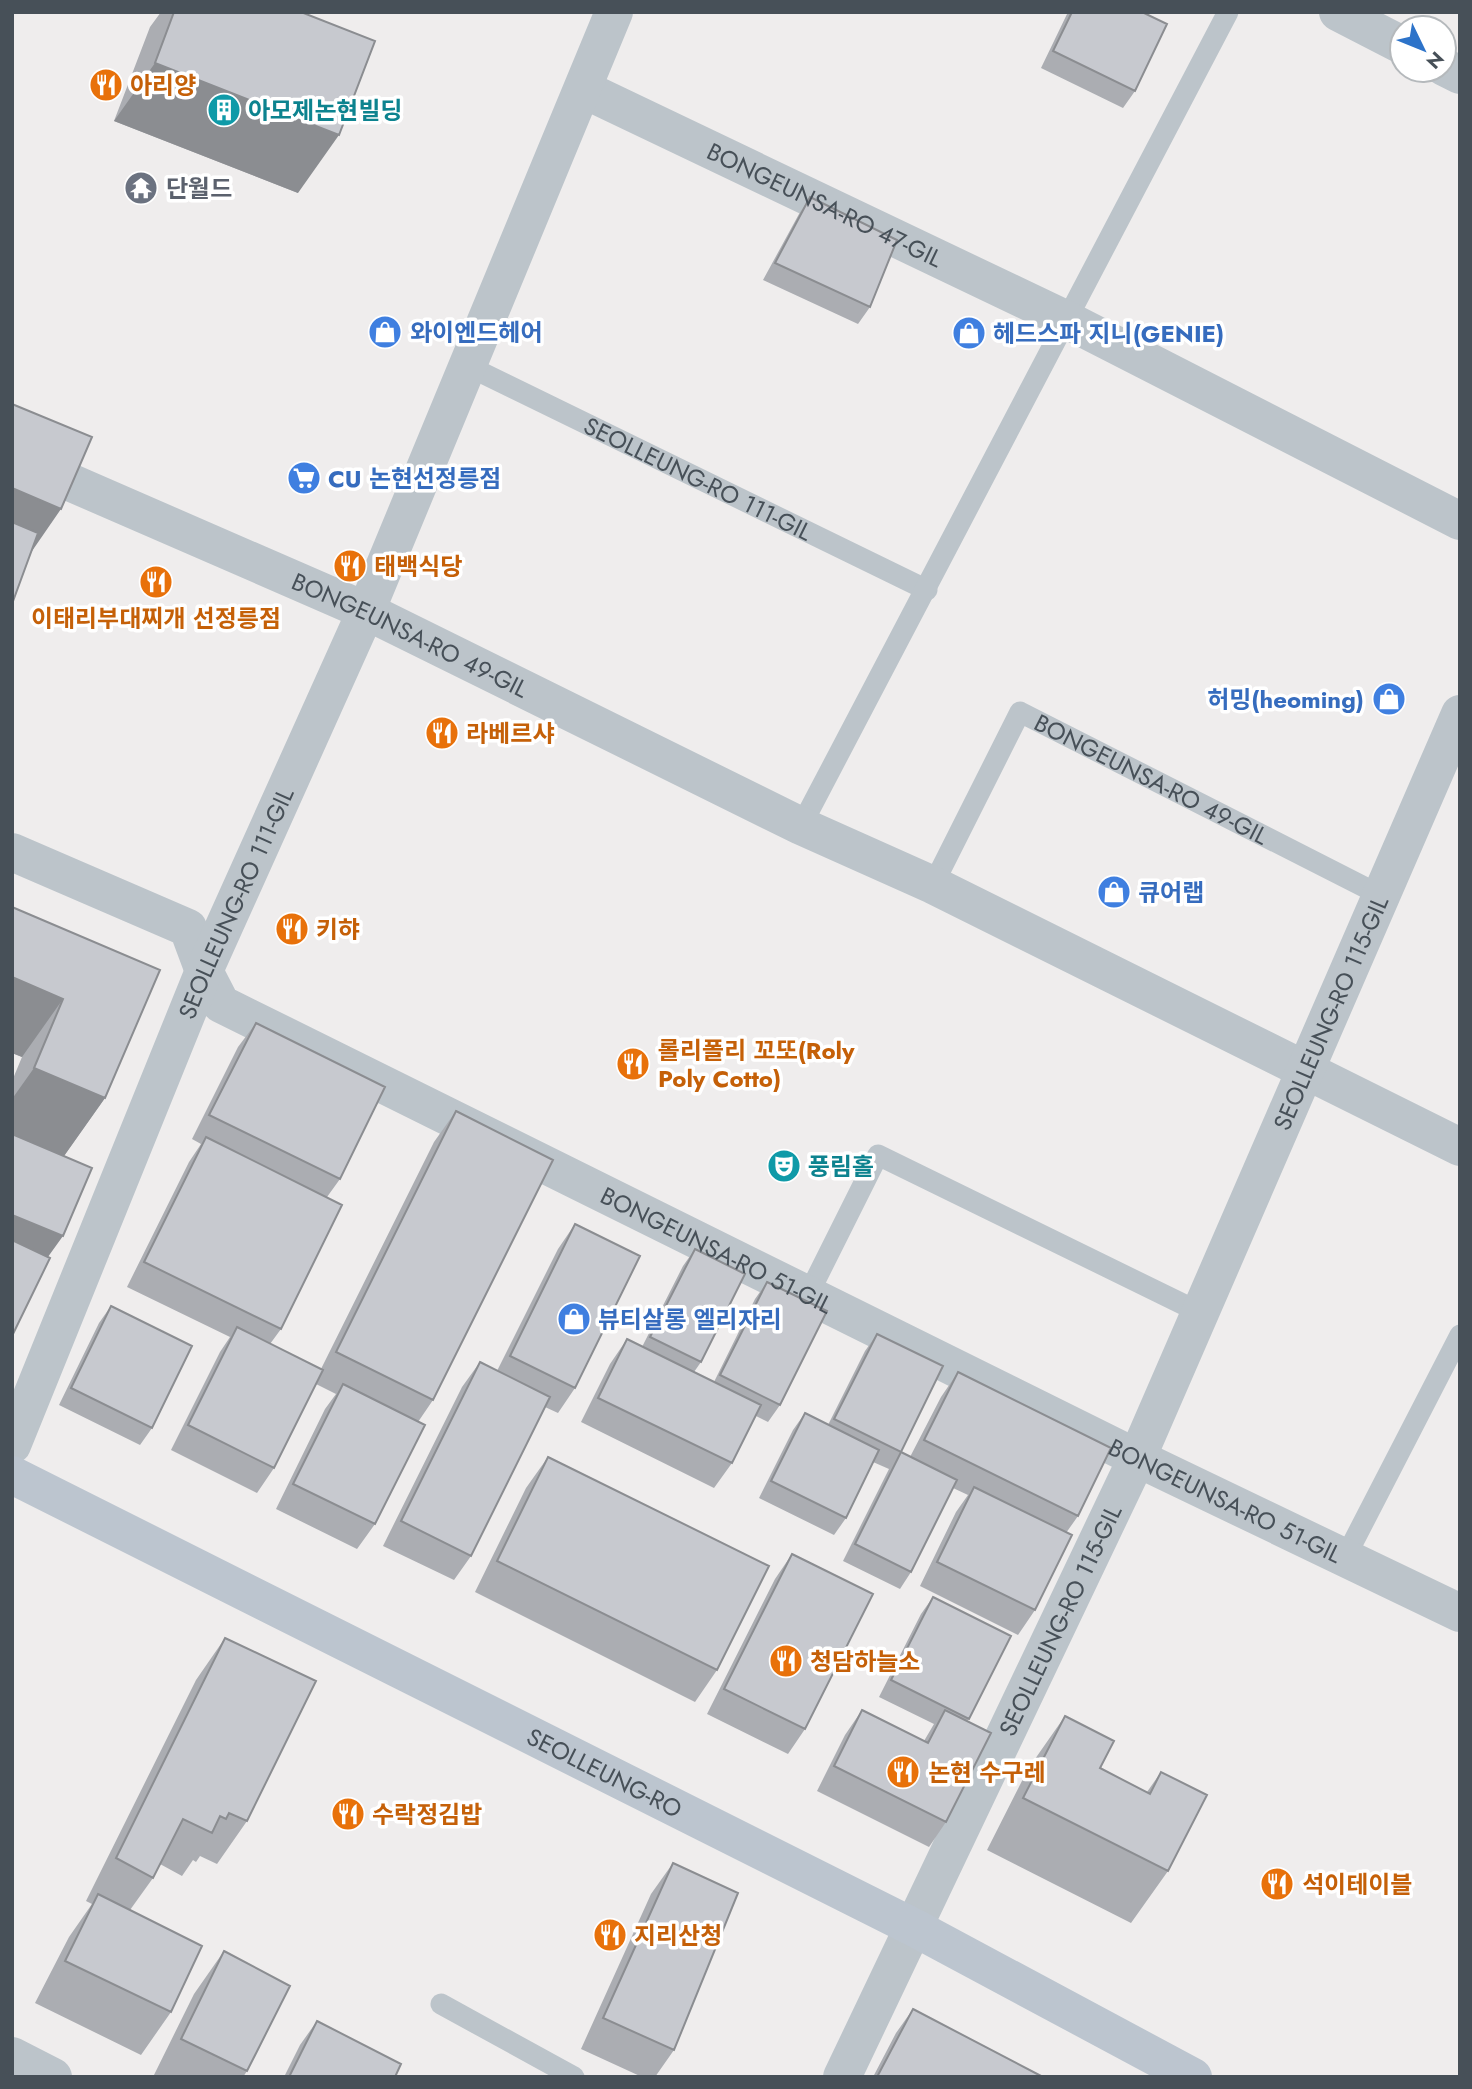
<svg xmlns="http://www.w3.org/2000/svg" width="1472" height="2089" viewBox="0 0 1472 2089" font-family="Jost,'Noto Sans KR',sans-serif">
  <rect width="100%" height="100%" fill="#efeded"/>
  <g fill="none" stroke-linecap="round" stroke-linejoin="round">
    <g stroke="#bcc4ca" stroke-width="21">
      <path id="s1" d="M 468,366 L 927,590"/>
      <path d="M 801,826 L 1228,12"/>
      <path id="s2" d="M 933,885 L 1020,712 L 1380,895"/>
      <path d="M 808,1295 L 878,1155 L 1201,1313"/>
      <path d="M 1346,1556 L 1460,1335"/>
      <path d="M 441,2004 L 574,2077"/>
    </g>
    <g stroke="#bcc4ca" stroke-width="38">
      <path d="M 1338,12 L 1402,45"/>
      <path d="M 1444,67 L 1460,75"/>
      <path id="s3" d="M 583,89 L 1067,320 L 1460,521"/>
      <path id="s4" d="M 12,457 L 366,611 L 801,826 L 933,885 L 1460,1147"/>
      <path id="s5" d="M 12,852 L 188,928 L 204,971 L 221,1004 L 1137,1458 L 1460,1613"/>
      <path id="s6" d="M 12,1445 L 204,971 L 366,611 L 614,12"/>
      <path d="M 12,2056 L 53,2077"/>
      <path id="s7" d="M 842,2077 L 1137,1458 L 1460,714"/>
    </g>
    <path stroke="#bcc5cf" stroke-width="38" id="s8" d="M 12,1475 L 915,1928 L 1193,2077"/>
  </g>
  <path fill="#abadb2" d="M 161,12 L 301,12 L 298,193 L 114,121 L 150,27 Z
    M 1068,12 L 1142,12 L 1135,91 L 1123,108 L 1041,68 Z
    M 810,197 L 870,307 L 858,324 L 763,280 L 799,214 Z
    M 12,907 L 160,970 L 105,1098 L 64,1156 L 48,1257 L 12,1336 L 12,1081 L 22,1057 L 12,1053 Z
    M 256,1023 L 340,1179 L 327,1197 L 281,1329 L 270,1344 L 321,1369 L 434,1142 L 456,1111 L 433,1400 L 418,1422 L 375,1524 L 357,1549 L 276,1509 L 325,1409 L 336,1394 L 316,1384 L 274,1468 L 257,1493 L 171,1450 L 220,1352 L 230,1337 L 127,1287 L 189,1162 L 201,1144 L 192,1139 L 238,1047 Z
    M 575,1224 L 575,1388 L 558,1413 L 545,1407 L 471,1556 L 454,1580 L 383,1546 L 462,1387 L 480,1362 L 497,1371 L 558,1249 Z
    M 695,1249 L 701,1362 L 694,1372 L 714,1382 L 755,1299 L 767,1282 L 780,1405 L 768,1422 L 756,1416 L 732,1463 L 714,1488 L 581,1422 L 610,1364 L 627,1339 L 642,1347 L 683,1266 Z
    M 111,1306 L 152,1428 L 140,1445 L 59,1405 L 99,1323 Z
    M 877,1334 L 901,1452 L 910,1457 L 941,1397 L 958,1372 L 1078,1516 L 1066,1533 L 1035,1610 L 1018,1635 L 920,1586 L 956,1512 L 968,1495 L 953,1488 L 911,1572 L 900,1589 L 843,1561 L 889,1469 L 873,1462 L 846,1518 L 834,1535 L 759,1498 L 793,1430 L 805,1413 L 828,1425 L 865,1351 Z
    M 548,1457 L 717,1670 L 695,1702 L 475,1592 L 526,1488 Z
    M 792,1554 L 805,1729 L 788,1754 L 707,1714 L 775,1579 Z
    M 933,1597 L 969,1719 L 967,1721 L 946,1822 L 929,1847 L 817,1791 L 845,1735 L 862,1710 L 924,1741 L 934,1724 L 879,1697 L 921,1614 Z
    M 225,1638 L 247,1821 L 217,1864 L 200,1856 L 196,1862 L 193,1860 L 182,1876 L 160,1864 L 153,1878 L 130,1910 L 171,2012 L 141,2055 L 35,2003 L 69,1937 L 92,1904 L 86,1901 L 196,1680 Z
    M 1065,1716 L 1100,1768 L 1147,1792 L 1161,1772 L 1168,1871 L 1131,1923 L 987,1850 L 1028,1769 Z
    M 673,1863 L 674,2050 L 655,2077 L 642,2077 L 581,2049 L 651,1894 Z
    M 224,1951 L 247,2071 L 243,2077 L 153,2077 L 194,1994 Z
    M 913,2009 L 1043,2077 L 873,2077 L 896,2033 Z
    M 317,2021 L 395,2077 L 284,2077 L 300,2045 Z"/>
  <path fill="#8b8d91" d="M 155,63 L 339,135 L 298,193 L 114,121 Z
    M 12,488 L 61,509 L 21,567 L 12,564 Z
    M 12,977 L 63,999 L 22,1057 L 12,1053 Z
    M 34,1068 L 105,1098 L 64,1156 L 12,1134 L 12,1099 Z
    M 12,1215 L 63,1236 L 45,1261 L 12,1247 Z"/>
  <path fill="#c7c9cf" stroke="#8b8d91" stroke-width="2" d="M 174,12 L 301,12 L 375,41 L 339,135 L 155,63 Z
    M 1072,12 L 1142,12 L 1167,24 L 1135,91 L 1053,51 Z
    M 810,197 L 897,240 L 870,307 L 775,263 Z
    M 12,404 L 92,437 L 61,509 L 12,488 Z
    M 12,522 L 38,533 L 12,604 Z
    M 12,907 L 160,970 L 105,1098 L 34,1068 L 63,999 L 12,977 Z
    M 256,1023 L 385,1087 L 340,1179 L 209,1115 Z
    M 456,1111 L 553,1160 L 433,1400 L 336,1352 Z
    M 12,1134 L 92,1168 L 63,1236 L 12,1215 Z
    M 206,1137 L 342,1205 L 281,1329 L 144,1262 Z
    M 575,1224 L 640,1256 L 575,1388 L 510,1356 Z
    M 12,1240 L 50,1258 L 12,1336 Z
    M 695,1249 L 745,1274 L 701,1362 L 650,1337 Z
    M 767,1282 L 827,1311 L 780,1405 L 720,1375 Z
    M 111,1306 L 192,1346 L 152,1428 L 71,1388 Z
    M 237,1327 L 323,1370 L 274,1468 L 188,1425 Z
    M 877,1334 L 943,1366 L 901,1452 L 834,1419 Z
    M 627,1339 L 761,1405 L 732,1463 L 598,1398 Z
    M 480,1362 L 550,1397 L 471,1556 L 401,1521 Z
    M 958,1372 L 1111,1448 L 1078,1516 L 924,1440 Z
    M 343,1384 L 425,1425 L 375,1524 L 293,1484 Z
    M 805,1413 L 879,1450 L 846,1518 L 771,1481 Z
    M 901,1452 L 957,1480 L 911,1572 L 855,1544 Z
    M 548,1457 L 769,1566 L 717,1670 L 497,1561 Z
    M 974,1487 L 1072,1535 L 1035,1610 L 937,1562 Z
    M 792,1554 L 873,1594 L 805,1729 L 724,1689 Z
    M 933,1597 L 1011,1636 L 969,1719 L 891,1680 Z
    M 225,1638 L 316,1681 L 247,1821 L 229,1813 L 226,1819 L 220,1816 L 212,1833 L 183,1819 L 153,1878 L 116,1858 Z
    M 862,1710 L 928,1743 L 945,1710 L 991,1733 L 946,1822 L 834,1766 Z
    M 1065,1716 L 1114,1741 L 1100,1768 L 1150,1794 L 1161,1772 L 1207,1795 L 1168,1871 L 1023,1798 Z
    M 673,1863 L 738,1893 L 674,2050 L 603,2018 Z
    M 98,1894 L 202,1946 L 171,2012 L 65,1961 Z
    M 224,1951 L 290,1986 L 247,2071 L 181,2039 Z
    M 913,2009 L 1043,2077 L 877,2077 Z
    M 317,2021 L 401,2064 L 395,2077 L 289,2077 Z"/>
  <defs>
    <symbol id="restaurant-disc" viewBox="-11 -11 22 22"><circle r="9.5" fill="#e8710a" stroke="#fff"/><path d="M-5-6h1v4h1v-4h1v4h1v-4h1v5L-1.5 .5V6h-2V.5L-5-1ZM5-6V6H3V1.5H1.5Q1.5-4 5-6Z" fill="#fff"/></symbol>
    <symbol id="building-disc" viewBox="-11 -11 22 22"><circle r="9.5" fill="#0f9aa8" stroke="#fff"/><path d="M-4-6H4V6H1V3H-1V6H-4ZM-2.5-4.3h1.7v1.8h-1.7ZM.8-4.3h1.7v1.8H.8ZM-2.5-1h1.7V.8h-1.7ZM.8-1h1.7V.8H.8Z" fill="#fff"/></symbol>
    <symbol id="temple-disc" viewBox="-11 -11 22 22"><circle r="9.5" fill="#6b7280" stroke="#fff"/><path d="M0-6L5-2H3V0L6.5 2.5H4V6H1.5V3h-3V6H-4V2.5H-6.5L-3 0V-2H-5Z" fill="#fff"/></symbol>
    <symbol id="shop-disc" viewBox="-11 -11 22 22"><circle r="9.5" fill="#3f7fe0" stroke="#fff"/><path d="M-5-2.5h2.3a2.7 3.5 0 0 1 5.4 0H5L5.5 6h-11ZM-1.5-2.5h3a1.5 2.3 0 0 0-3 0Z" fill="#fff"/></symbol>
    <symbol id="supermarket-disc" viewBox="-11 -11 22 22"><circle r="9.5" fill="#3f7fe0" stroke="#fff"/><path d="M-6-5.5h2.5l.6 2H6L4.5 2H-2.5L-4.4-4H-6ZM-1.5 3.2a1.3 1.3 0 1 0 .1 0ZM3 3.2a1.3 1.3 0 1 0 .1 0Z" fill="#fff"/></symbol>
    <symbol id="theatre-disc" viewBox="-11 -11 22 22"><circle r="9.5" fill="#0f9aa8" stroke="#fff"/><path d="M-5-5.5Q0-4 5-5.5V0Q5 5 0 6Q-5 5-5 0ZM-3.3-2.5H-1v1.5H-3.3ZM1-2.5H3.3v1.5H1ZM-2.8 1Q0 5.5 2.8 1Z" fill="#fff"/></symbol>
  </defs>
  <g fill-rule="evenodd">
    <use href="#restaurant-disc" x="87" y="66" width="38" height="38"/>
    <use href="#building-disc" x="205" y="91" width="38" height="38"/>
    <use href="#temple-disc" x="122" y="169" width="38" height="38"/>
    <use href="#shop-disc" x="366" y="313" width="38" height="38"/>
    <use href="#shop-disc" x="950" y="314" width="38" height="38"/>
    <use href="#supermarket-disc" x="285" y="459" width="38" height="38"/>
    <use href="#restaurant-disc" x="331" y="547" width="38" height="38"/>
    <use href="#restaurant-disc" x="137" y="563" width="38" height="38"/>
    <use href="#shop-disc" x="1370" y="680" width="38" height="38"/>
    <use href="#restaurant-disc" x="423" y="714" width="38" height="38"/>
    <use href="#shop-disc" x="1095" y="873" width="38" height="38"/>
    <use href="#restaurant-disc" x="273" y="910" width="38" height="38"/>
    <use href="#restaurant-disc" x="614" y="1045" width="38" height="38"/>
    <use href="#theatre-disc" x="765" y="1147" width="38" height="38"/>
    <use href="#shop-disc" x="555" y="1300" width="38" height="38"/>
    <use href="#restaurant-disc" x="767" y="1642" width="38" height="38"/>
    <use href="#restaurant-disc" x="884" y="1753" width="38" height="38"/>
    <use href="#restaurant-disc" x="329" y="1795" width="38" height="38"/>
    <use href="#restaurant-disc" x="1258" y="1865" width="38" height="38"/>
    <use href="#restaurant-disc" x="591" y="1916" width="38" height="38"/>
  </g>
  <g text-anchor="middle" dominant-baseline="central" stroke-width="7" stroke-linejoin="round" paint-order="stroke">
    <g font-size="24" font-weight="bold" fill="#c56008" stroke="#fff" text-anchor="start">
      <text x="130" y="85">아리양</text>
      <text x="374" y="566">태백식당</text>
      <text x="156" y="618" text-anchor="middle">이태리부대찌개 선정릉점</text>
      <text x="466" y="733">라베르샤</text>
      <text x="316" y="929">키햐</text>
      <text x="658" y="1050">롤리폴리 꼬또(Roly<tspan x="658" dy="28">Poly Cotto)</tspan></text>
      <text x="810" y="1661">청담하늘소</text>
      <text x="928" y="1772">논현 수구레</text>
      <text x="372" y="1814">수락정김밥</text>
      <text x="1302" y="1884">석이테이블</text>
      <text x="634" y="1935">지리산청</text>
    </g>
    <g font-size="24" font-weight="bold" fill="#0d838f" stroke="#fff" text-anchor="start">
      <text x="248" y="110">아모제논현빌딩</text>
      <text x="808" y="1166">풍림홀</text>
    </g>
    <g font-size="24" font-weight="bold" fill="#5b616d" stroke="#fff" text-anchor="start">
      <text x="166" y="188">단월드</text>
    </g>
    <g font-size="24" fill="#475058" stroke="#fff">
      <text stroke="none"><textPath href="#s3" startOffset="268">BONGEUNSA-RO 47-GIL</textPath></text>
      <text stroke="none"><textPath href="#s1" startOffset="256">SEOLLEUNG-RO 111-GIL</textPath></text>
      <text stroke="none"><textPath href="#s4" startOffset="436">BONGEUNSA-RO 49-GIL</textPath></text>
      <text stroke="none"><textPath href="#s2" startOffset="341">BONGEUNSA-RO 49-GIL</textPath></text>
      <text stroke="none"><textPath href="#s6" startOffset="586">SEOLLEUNG-RO 111-GIL</textPath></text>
      <text stroke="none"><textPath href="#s7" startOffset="1171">SEOLLEUNG-RO 115-GIL</textPath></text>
      <text stroke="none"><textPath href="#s5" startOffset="828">BONGEUNSA-RO 51-GIL</textPath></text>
      <text stroke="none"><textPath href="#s5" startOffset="1395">BONGEUNSA-RO 51-GIL</textPath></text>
      <text stroke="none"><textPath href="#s7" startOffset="506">SEOLLEUNG-RO 115-GIL</textPath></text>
      <text stroke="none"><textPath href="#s8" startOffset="663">SEOLLEUNG-RO</textPath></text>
    </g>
    <g font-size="24" font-weight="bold" fill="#366cbe" stroke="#fff" text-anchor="start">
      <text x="410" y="332">와이엔드헤어</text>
      <text x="993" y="333">헤드스파 지니(GENIE)</text>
      <text x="328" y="478">CU 논현선정릉점</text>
      <text x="1364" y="699" text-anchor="end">허밍(heoming)</text>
      <text x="1138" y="892">큐어랩</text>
      <text x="598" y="1319">뷰티살롱 엘리자리</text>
    </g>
  </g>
  <rect width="1472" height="2089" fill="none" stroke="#475058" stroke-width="28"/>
  <g transform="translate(1423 49) rotate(133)"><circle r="33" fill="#ffffff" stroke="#b5b9bc" stroke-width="2"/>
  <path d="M0-5L12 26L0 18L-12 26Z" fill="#2d73c9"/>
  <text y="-10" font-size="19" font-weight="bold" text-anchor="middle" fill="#475058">N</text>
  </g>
</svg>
